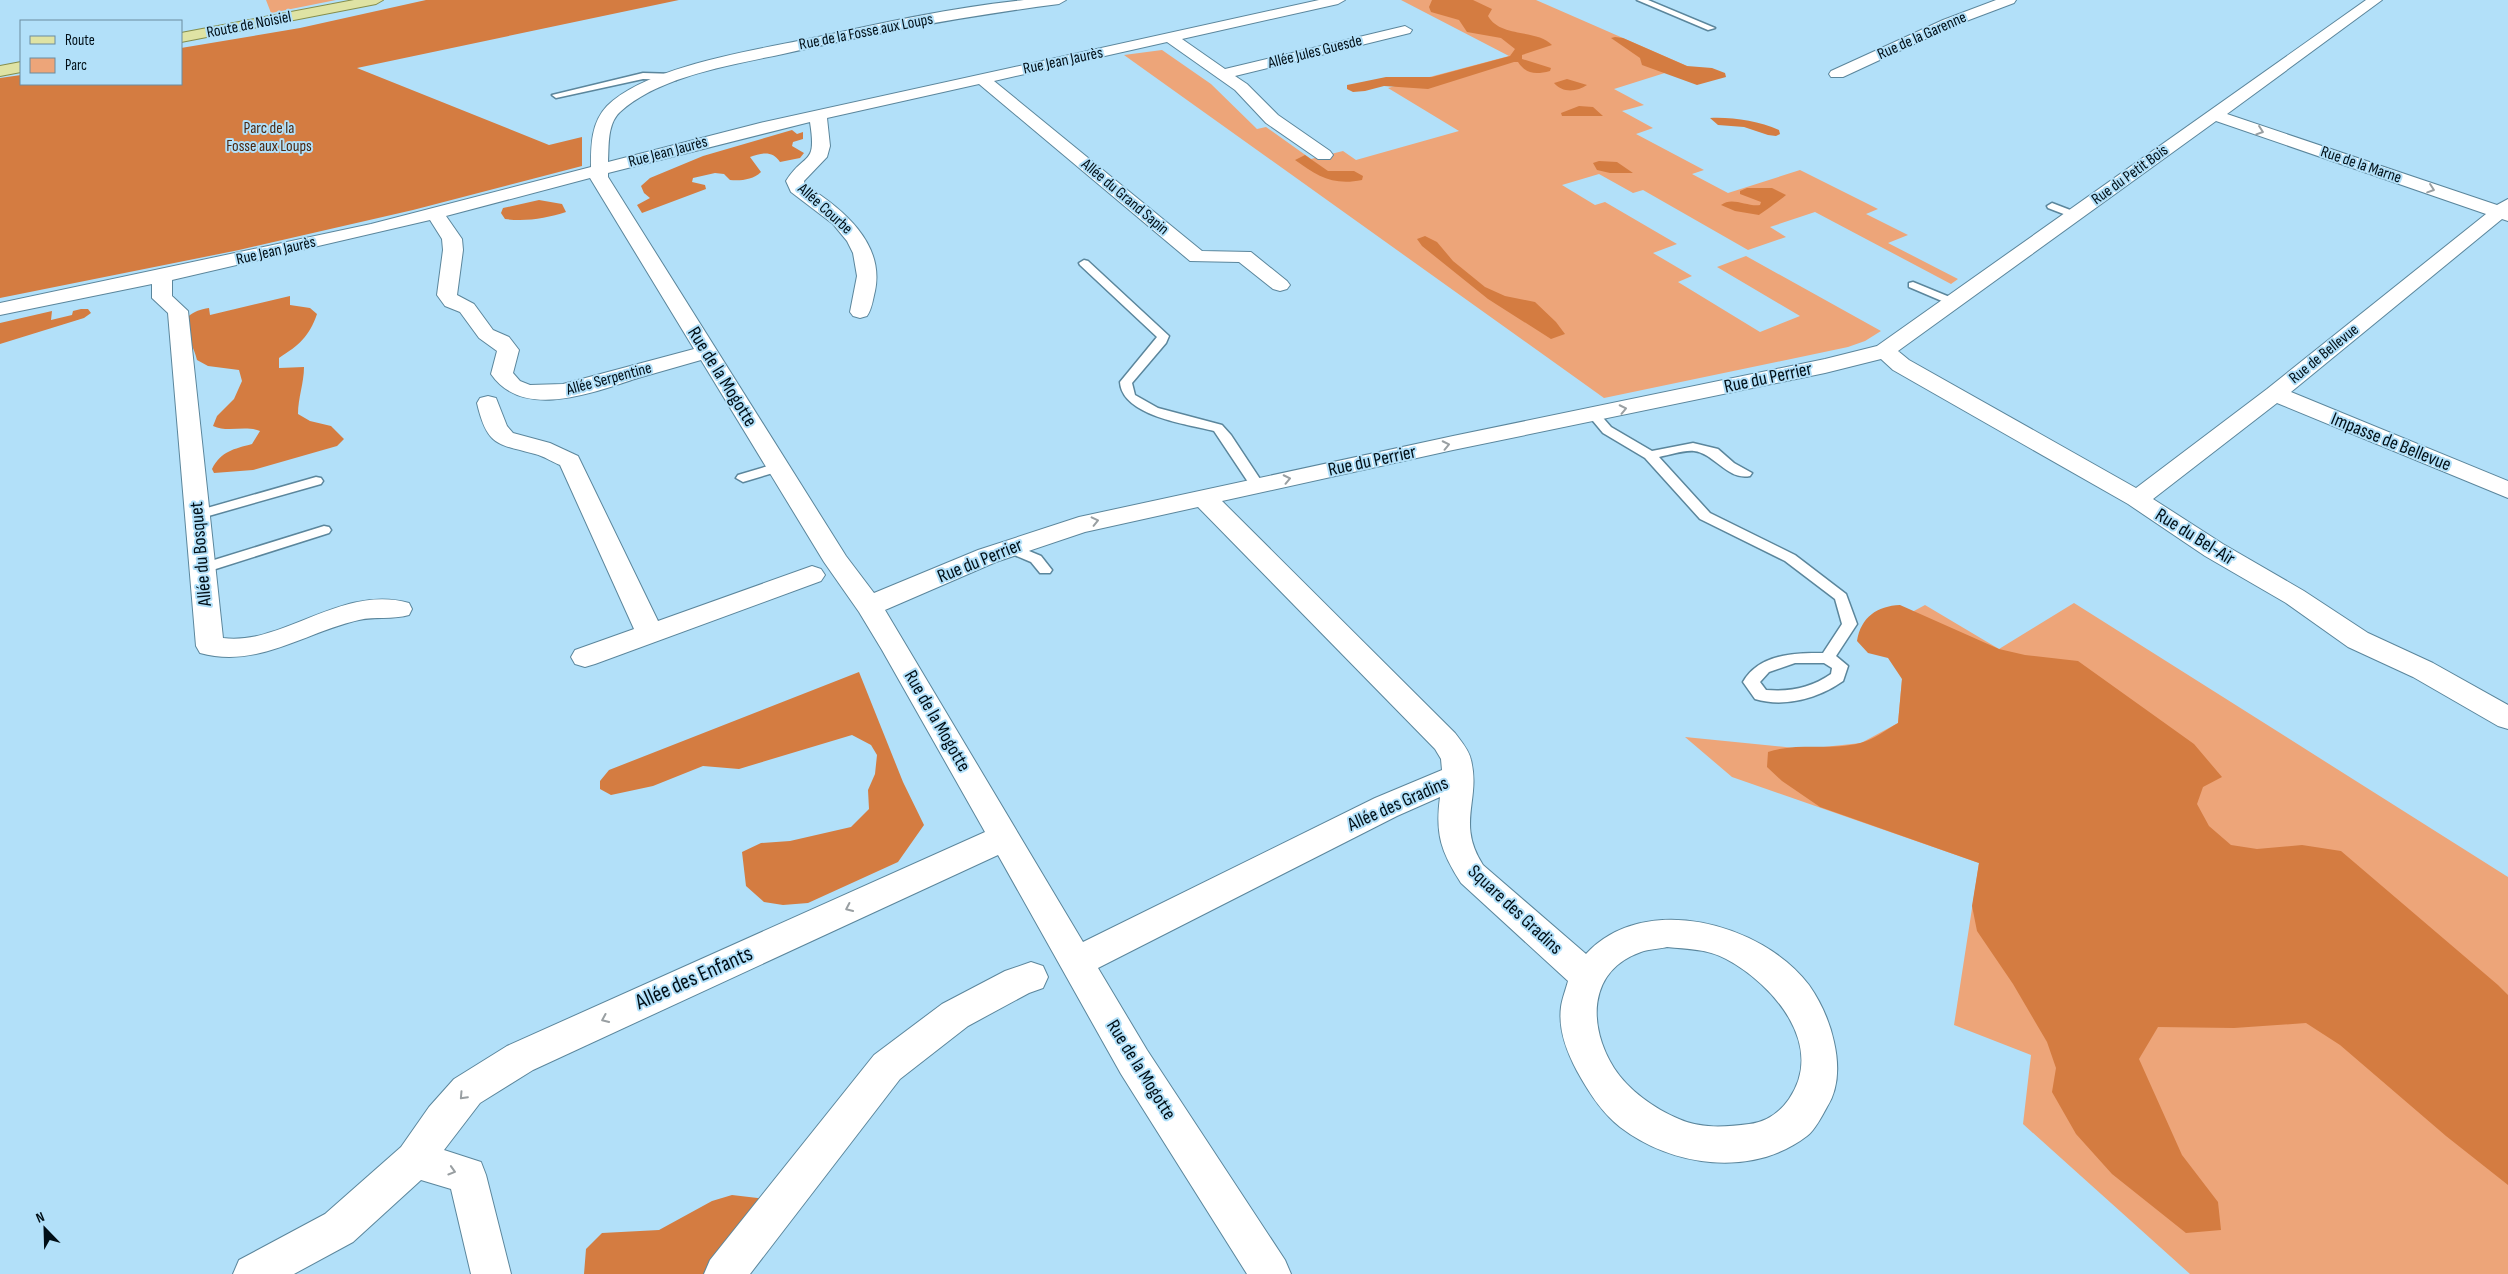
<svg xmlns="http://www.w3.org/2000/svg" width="2508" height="1274" viewBox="0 0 2508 1274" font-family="'Sofia Sans Condensed',sans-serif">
  <rect width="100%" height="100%" fill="#b2e0f9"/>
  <path fill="#eda579" d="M 266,0 L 336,0 L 271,13 Z
    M 1401,0 L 1536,0 L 1687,66 L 1614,89 L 1644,105 L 1622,111 L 1653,128 L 1636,134 L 1704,170 L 1692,174 L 1728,193 L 1800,170 L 1878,209 L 1866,214 L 1908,235 L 1888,243 L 1958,279 L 1951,284 L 1815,212 L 1770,227 L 1786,237 L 1748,250 L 1643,190 L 1633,193 L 1599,174 L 1562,185 L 1595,205 L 1605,202 L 1677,244 L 1653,253 L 1692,276 L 1678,282 L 1760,332 L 1800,316 L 1717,267 L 1746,256 L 1881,331 L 1865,341 L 1848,347 L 1604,398 L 1124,55 L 1162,50 L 1211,84 L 1257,129 L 1266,127 L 1311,159 L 1343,151 L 1356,160 L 1459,131 L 1388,88 L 1509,56 Z
    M 2074,603 L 2508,877 L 2508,1274 L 2190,1274 L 2023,1124 L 2031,1055 L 1954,1025 L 1979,863 L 1732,777 L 1685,737 L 1805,749 L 1861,743 L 1898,723 L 1902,679 L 1890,624 L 1925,605 L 1999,649 Z"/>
  <path fill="#d47c41" d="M 426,0 L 679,0 L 357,68 L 549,145 L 582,137 L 582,166 L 413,210 L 239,250 L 0,298 L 0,78 L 21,75 L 21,84 L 181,84 L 181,48 L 300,28 Z
    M 1432,0 L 1473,0 L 1492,9 L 1488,16 C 1500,38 1538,29 1552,45 L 1522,55 L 1522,59 L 1551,68 L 1550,71 C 1535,75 1526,74 1518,62 L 1514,62 L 1428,89 L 1384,86 L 1365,91 L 1353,92 L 1347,89 L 1347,85 L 1386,77 L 1432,77 L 1510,56 L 1515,49 L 1501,38 L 1467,32 L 1459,20 L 1431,12 L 1429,7 Z
    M 1615,37 L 1623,38 L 1687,66 L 1712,68 L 1725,73 L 1726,77 L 1697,85 L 1642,65 L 1640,58 L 1611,38 Z
    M 1567,79 L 1587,85 C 1577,92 1562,93 1554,83 Z
    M 1579,106 L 1593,107 L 1603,116 L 1562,116 L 1561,113 Z
    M 1710,118 C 1733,117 1758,121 1779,130 L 1780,134 L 1776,136 L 1768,135 L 1744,127 L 1718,125 Z
    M 792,130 L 797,134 L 803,132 L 803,139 L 793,142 L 792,146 L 804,153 L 800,158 L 780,162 C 772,150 762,153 750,157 L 761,172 C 753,180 740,181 730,180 L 724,174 L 715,173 L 693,178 L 692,182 L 705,185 L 706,189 L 642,213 L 637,205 L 650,198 L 644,193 L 641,186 L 650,178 L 703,156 Z
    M 1305,155 L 1328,171 L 1354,171 L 1363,176 L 1362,180 C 1333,186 1317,176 1295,160 Z
    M 1599,161 L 1617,162 L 1633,173 L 1610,173 L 1597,170 L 1593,163 Z
    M 1747,188 L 1772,188 L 1786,195 C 1783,198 1762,213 1759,215 L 1735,211 L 1721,205 C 1732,196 1747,207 1760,205 L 1761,202 L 1740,194 L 1740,191 Z
    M 539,200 L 562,204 L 566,212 C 547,218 526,222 505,219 L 501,213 L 503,208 Z
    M 1425,236 L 1437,242 L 1453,261 L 1485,287 L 1505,296 L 1535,302 L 1556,322 L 1565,334 L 1551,339 L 1488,299 L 1422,246 L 1417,239 Z
    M 290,296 L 290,305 L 310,308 L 317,314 C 309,337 299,345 279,358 L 279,368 L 304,367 C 304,383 298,398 298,414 L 310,421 L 331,426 L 344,439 L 337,446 L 253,470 L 214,473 L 212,469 C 221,451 234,449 252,444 L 260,431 C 244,425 228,433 213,426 L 217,416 L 234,399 L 242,381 L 239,370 L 208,366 L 197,360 C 192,337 168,315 209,308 L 210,315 Z
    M 81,309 L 88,309 L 91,313 L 84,318 L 0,344 L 0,323 L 52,311 L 51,320 L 72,315 L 73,311 Z
    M 1900,605 L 1999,649 L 2025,655 L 2078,661 L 2194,744 L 2222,777 L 2203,787 L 2197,804 L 2209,826 L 2231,845 L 2257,849 L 2302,845 L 2341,851 L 2498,985 L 2508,995 L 2508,1185 L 2446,1136 L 2340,1045 L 2306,1023 L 2234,1028 L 2158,1027 L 2139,1059 L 2182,1155 L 2218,1202 L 2221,1230 L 2186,1233 L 2112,1174 L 2076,1134 L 2052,1092 L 2056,1068 L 2047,1042 L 2013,984 L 1977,931 L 1972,906 L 1979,863 L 1820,807 L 1782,781 L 1767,767 L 1768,752 C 1797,742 1830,751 1860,743 C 1873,740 1887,729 1898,723 L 1902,679 L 1888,658 L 1868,653 L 1857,641 C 1861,617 1877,606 1900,605 Z
    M 859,672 L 903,782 L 924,825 L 898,862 L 808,903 L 783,905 L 764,902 L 746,886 L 742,852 L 761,843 L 790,841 L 851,827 L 869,809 L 868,790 L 875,774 L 877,755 L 871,745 L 852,735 L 739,769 L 703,766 L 653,786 L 611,795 L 600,789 L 600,781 L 609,770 Z
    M 732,1195 L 766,1199 L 716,1274 L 584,1274 L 586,1249 L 602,1233 L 659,1230 L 712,1201 Z"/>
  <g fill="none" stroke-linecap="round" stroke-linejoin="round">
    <defs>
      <path id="lane" d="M 1637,0 L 1648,0 L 1715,28 L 1708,30 Z
        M 643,73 L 676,74 L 680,77 L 676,80 L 643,79 L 556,98 L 552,95 Z
        M 2052,203 L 2078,213 L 2079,215 L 2074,218 L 2048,208 L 2047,206 Z
        M 1084,260 L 1088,261 L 1169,336 L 1166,343 L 1132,383 L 1135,395 L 1158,408 L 1222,425 L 1231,435 L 1264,485 L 1262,488 L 1252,488 L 1214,431 C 1187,424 1122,416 1120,382 L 1157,337 L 1080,265 L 1079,263 Z
        M 1913,282 L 1957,300 L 1959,302 L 1953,305 L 1949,304 L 1909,287 L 1909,283 Z
        M 1594,411 L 1598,412 L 1611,427 L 1652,451 L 1693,443 L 1718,449 L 1734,463 L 1752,473 L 1750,476 C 1728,481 1714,453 1694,451 C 1683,450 1670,455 1659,457 L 1710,513 L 1795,555 L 1846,594 L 1857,624 L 1836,656 L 1848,666 L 1843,681 C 1819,698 1785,708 1755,699 L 1743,682 C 1759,654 1794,653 1823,653 L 1842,624 L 1835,599 L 1785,561 L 1700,519 L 1645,458 L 1603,433 L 1588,415 ZM 1795,663 L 1824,663 L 1832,668 L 1831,674 C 1811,688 1790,692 1766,690 L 1760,682 L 1769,672 Z
        M 778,463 L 783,464 L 785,467 L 783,470 L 743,482 L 736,478 L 738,475 Z
        M 316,477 L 321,478 L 323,481 L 321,484 L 198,519 L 191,515 L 193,512 Z
        M 324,526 L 329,527 L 331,530 L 329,533 L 203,573 L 196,568 L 198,565 Z
        M 1010,543 L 1041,556 L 1052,570 L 1050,573 L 1040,573 L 1031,562 L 1005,551 L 1003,548 L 1005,545 Z"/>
      <path id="street" d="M 1066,0 L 1059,4 C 966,16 874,33 783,54 C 732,65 659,76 620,112 C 607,124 609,146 608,162 L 760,123 L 1319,0 L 1345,0 L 1338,4 L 1182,39 L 1225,69 L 1405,26 L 1412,30 L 1410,33 L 1235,76 L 1247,84 L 1278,115 L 1330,151 L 1333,155 L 1330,159 L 1318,159 L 1266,123 L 1235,90 L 1167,42 L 994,81 L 1202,251 L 1251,252 L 1287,281 L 1290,285 L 1287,289 L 1280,291 L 1273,289 L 1239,262 L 1190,261 L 979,84 L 827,118 L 830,146 L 827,157 L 804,181 L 805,185 C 842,208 885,243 875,291 C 873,299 872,309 867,316 L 860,318 L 853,316 L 850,312 L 857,276 L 853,253 L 847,241 L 833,224 L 791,192 L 786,181 C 805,151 817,167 810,122 L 608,173 L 608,177 L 846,556 L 874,593 L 978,550 L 1079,517 L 1453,436 L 1825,359 L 1877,346 L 2366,0 L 2382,0 L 2227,114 L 2497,205 L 2508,199 L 2508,221 L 2502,219 L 2291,392 L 2508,481 L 2508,498 L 2277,403 L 2153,499 L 2223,544 L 2304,591 L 2368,633 L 2433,663 L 2508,705 L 2508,729 L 2498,726 L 2413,677 L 2348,647 L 2286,603 L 2205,556 L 2128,504 L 1893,370 L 1881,359 L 1825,373 L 1453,450 L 1222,501 L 1455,733 C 1461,741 1469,750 1471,760 C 1481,800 1456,823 1483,865 L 1586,954 C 1644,891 1762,923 1809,985 C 1821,1002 1830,1023 1834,1042 C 1839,1064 1839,1088 1827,1107 C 1822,1116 1815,1130 1807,1136 C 1752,1178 1672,1167 1620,1127 C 1601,1112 1588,1091 1577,1071 C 1567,1052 1558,1030 1561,1007 C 1562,999 1566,989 1568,981 L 1461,883 C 1441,852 1435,834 1440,797 L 1397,816 L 1098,968 L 1147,1050 L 1285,1260 L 1291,1274 L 1247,1274 L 1121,1074 L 998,855 L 533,1070 L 480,1103 L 444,1150 L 481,1162 L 486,1175 L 511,1274 L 471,1274 L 451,1189 L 421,1180 L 353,1242 L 294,1274 L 233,1274 L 239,1260 L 325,1214 L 401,1147 L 429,1107 L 454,1079 L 507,1046 L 985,832 L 882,650 L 859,612 L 824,562 L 701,360 C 680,366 659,372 638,378 C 594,392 523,421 491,374 L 497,351 L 479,338 L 460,312 L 445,306 L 437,295 L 443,250 L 442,239 L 430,220 L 172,280 L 172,296 L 188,311 L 223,638 C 283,646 341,584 409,603 L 412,609 L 409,615 C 392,620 375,616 359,620 C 305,632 258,669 200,653 L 196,646 L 168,313 L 152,298 L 152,284 L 0,315 L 0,303 L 371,224 L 591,167 C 591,145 591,123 607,106 C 648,65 762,49 818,37 C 886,22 955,7 1024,0 C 1038,0 1052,0 1066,0 ZM 2216,121 L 2486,214 L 2267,389 L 2136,488 L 1909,360 L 1898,351 ZM 590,178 L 694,349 L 563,384 L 530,385 L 520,381 L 513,373 L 519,350 L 509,337 L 493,330 L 474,304 L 457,295 L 463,250 L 462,239 L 446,216 ZM 1198,507 L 1435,749 L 1441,759 L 1442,770 L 1375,798 L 1083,942 L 885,610 L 996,562 L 1085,532 ZM 1667,947 C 1687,949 1708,949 1726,959 C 1773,984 1826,1045 1789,1099 C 1780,1112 1766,1122 1749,1124 C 1726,1127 1701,1129 1679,1119 C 1655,1109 1628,1090 1614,1068 C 1588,1027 1587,971 1641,952 C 1649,949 1659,949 1667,947 Z
        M 1996,0 L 2016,0 L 2014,3 L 1953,26 L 1843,77 L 1831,77 L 1829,74 L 1831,71 L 1943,20 Z
        M 488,396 L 496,398 L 507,426 L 513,433 L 550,443 L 578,456 L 658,621 L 812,566 L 821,569 L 825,575 L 821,581 L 595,664 L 585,667 L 575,664 L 571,657 L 575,650 L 634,629 L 560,465 C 552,462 544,456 535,454 C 497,444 487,446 477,403 L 480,398 Z
        M 1031,962 L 1043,966 L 1048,977 L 1043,988 L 1029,993 L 968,1026 L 900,1079 L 750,1274 L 704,1274 L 710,1260 L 874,1055 L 942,1004 L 1005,971 Z"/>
      <path id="primary" d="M 354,0 L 383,0 L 376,4 L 181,42 L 181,33 Z
        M 21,62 L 21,72 L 0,76 L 0,66 Z"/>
    </defs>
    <use href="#lane" stroke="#5b869c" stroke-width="3"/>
    <use href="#street" stroke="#5b869c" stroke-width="2"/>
    <use href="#primary" stroke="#848d4b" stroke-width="2"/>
    <use href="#lane" fill="#fff" fill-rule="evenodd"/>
    <use href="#street" fill="#fff" fill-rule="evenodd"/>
    <use href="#primary" fill="#dfe3a4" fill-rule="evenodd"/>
  </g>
  <defs><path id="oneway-chevron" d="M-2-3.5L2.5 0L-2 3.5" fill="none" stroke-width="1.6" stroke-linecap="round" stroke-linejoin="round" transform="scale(1.25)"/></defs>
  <g stroke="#999fa2">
    <use href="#oneway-chevron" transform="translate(2260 131) rotate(19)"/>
    <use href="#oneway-chevron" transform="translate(2431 189) rotate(19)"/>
    <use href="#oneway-chevron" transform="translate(1623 409) rotate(-12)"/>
    <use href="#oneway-chevron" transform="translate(1446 445) rotate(-12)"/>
    <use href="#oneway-chevron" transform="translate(1287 479) rotate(-12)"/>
    <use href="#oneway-chevron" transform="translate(1095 521) rotate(-13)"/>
    <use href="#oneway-chevron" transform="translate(849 908) rotate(155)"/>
    <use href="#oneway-chevron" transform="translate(605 1019) rotate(156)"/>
    <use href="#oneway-chevron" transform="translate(463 1096) rotate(133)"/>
    <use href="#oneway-chevron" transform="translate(452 1171) rotate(17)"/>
  </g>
  <g text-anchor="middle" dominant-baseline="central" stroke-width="4" stroke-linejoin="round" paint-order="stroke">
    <g font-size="16" fill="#010f17" stroke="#b2e0f9">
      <text transform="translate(249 25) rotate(-11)">Route de Noisiel</text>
      <text transform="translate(866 32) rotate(-11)">Rue de la Fosse aux Loups</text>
      <text transform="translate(1922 36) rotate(-24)">Rue de la Garenne</text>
      <text transform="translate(1315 52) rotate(-14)">Allée Jules Guesde</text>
      <text transform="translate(1063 61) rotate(-12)">Rue Jean Jaurès</text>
      <text transform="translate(668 152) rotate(-15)">Rue Jean Jaurès</text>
      <text transform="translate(2361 165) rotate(19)">Rue de la Marne</text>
      <text transform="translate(2130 175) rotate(-36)">Rue du Petit Bois</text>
      <text transform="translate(1125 197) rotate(40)">Allée du Grand Sapin</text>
      <text transform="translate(825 209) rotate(42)">Allée Courbe</text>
      <text transform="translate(276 251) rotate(-13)">Rue Jean Jaurès</text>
      <text transform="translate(2324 354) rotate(-39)">Rue de Bellevue</text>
      <text transform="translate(609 379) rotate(-15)">Allée Serpentine</text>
    </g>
    <g font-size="16" fill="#4b270f" stroke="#b2e0f9">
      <text x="269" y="128">Parc de la<tspan x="269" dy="18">Fosse aux Loups</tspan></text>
    </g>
    <g font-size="19" fill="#010f17" stroke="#b2e0f9">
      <text transform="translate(722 377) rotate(58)">Rue de la Mogotte</text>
      <text transform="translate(1768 378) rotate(-12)">Rue du Perrier</text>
      <text transform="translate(2391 442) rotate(22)">Impasse de Bellevue</text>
      <text transform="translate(1372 461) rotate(-12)">Rue du Perrier</text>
      <text transform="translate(2195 537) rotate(32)">Rue du Bel-Air</text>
      <text transform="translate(201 554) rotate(-95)">Allée du Bosquet</text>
      <text transform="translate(980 561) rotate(-22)">Rue du Perrier</text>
      <text transform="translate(937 721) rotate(60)">Rue de la Mogotte</text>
      <text transform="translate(1398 804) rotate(-24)">Allée des Gradins</text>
      <text transform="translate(1515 910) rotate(43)">Square des Gradins</text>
      <text transform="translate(1141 1070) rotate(58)">Rue de la Mogotte</text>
    </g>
    <g font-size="22" fill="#010f17" stroke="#b2e0f9">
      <text transform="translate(694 978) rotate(-24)">Allée des Enfants</text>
    </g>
  </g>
  <rect x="20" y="20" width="162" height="65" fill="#b2e0f9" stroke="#6b8c9f"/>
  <rect x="30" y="36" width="25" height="8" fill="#dfe3a4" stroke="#6b8c9f"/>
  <text x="65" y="45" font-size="15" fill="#010f17">Route</text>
  <rect x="30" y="58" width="25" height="15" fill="#eda579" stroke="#6b8c9f"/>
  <text x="65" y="70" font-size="15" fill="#010f17">Parc</text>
  <g transform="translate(45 1229) rotate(337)" stroke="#b2e0f9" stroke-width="4" paint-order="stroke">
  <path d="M0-4L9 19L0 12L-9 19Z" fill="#010f17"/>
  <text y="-8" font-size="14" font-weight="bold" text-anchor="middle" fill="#010f17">N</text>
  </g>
</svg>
